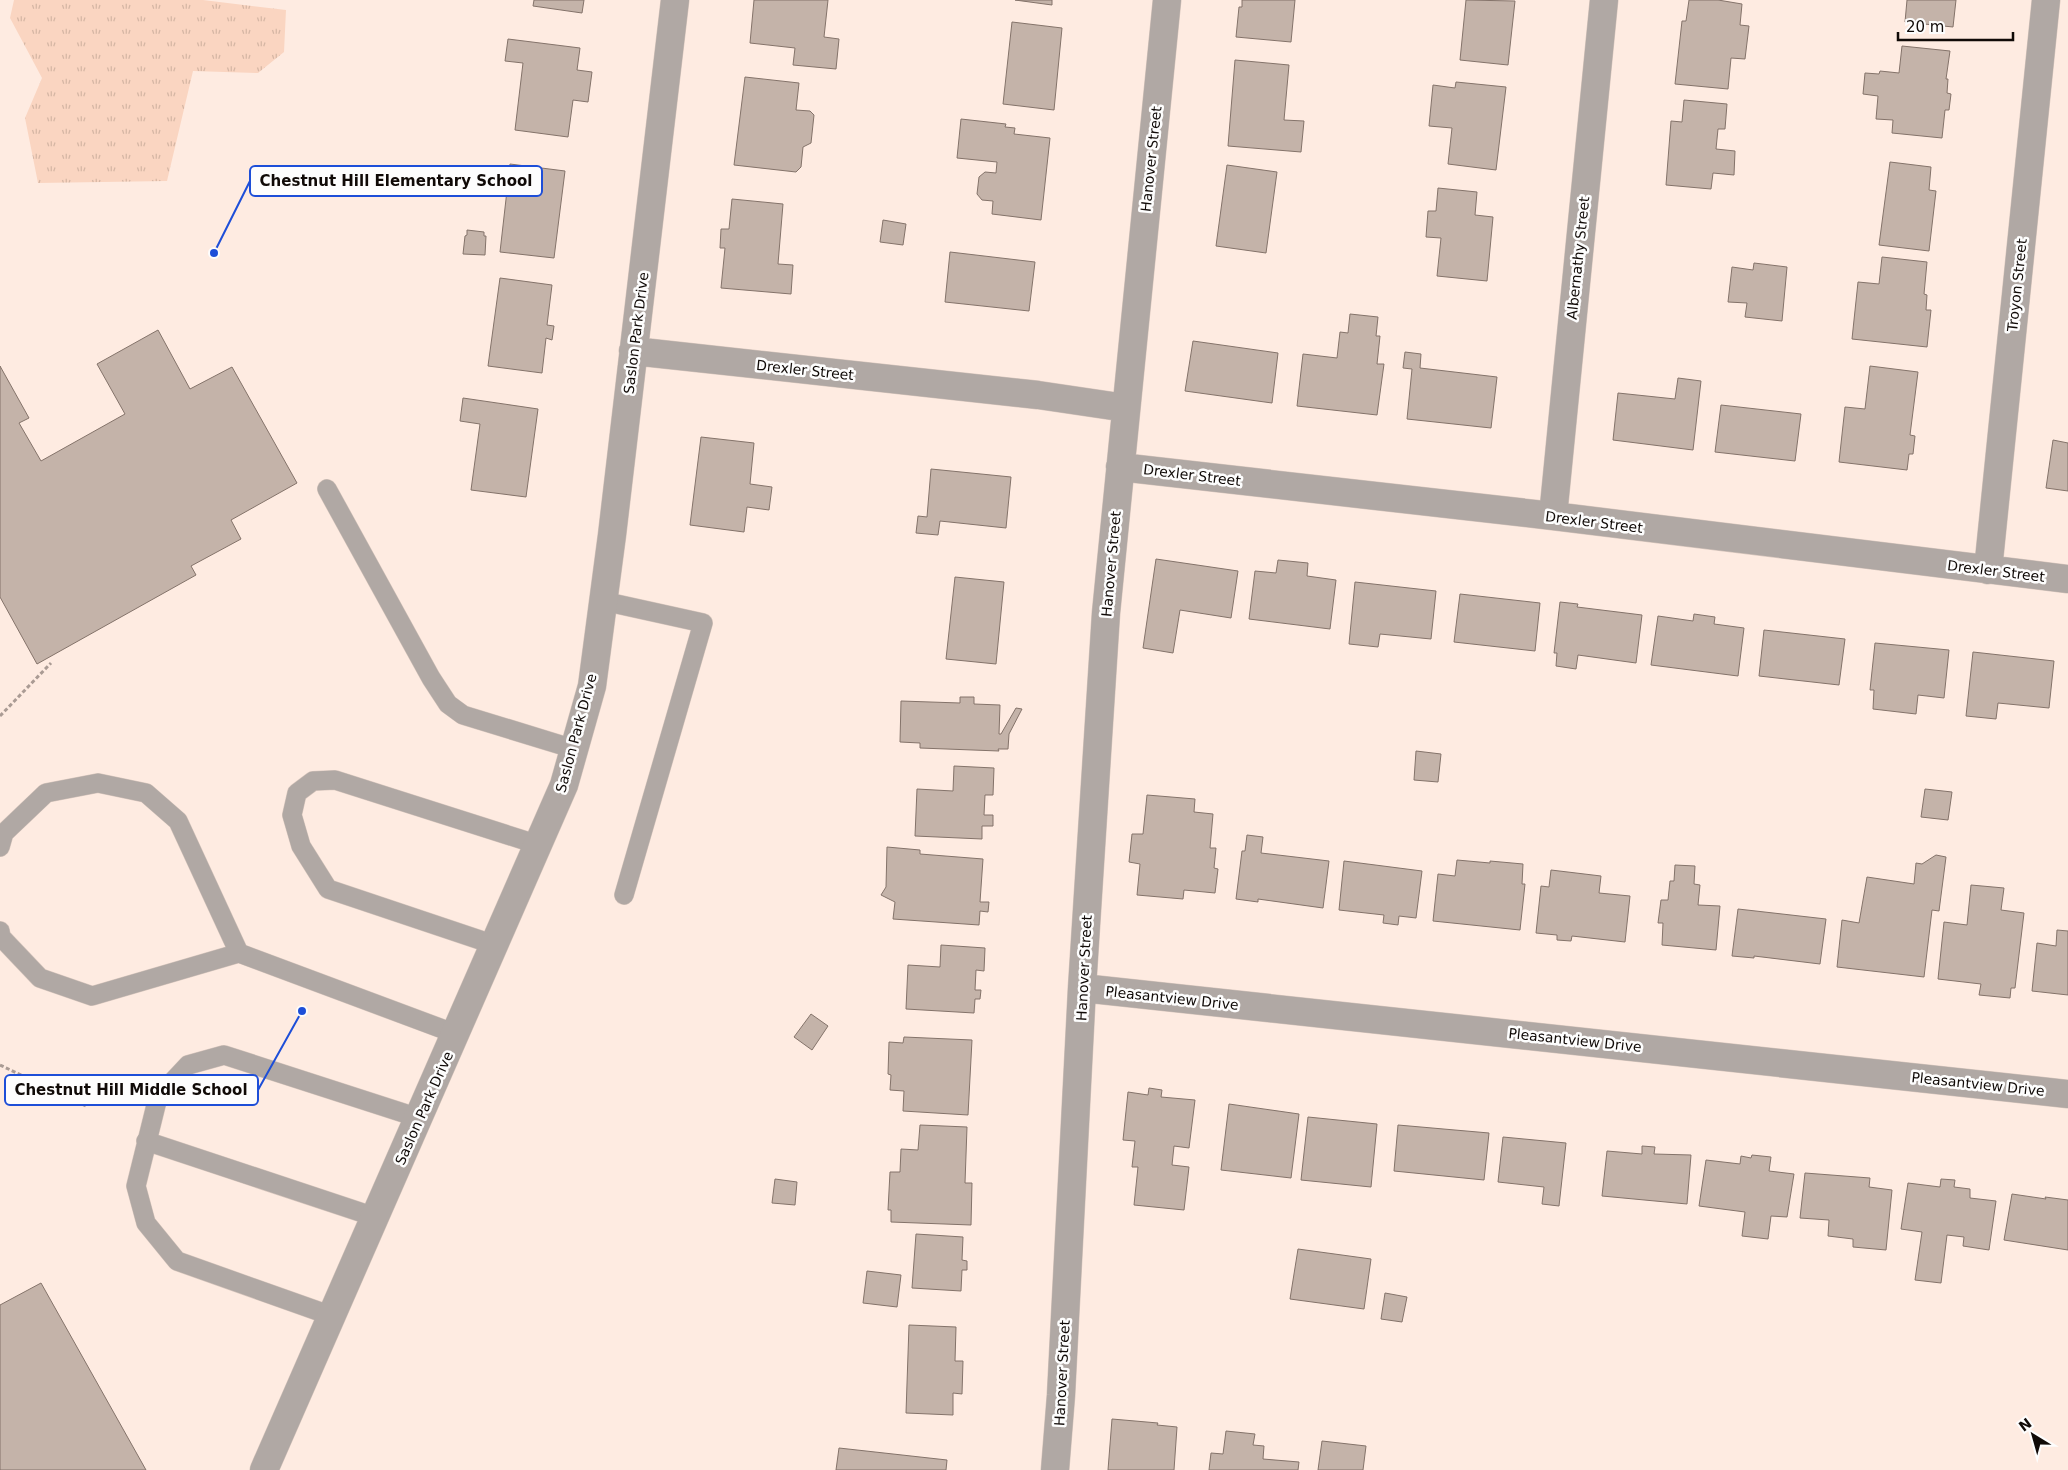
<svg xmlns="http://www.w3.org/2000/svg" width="2068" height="1470" viewBox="0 0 2068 1470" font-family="'DejaVu Sans',sans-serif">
  <defs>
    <pattern id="park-tufts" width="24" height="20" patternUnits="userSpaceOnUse" patternTransform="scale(1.25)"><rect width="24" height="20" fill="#fad5c1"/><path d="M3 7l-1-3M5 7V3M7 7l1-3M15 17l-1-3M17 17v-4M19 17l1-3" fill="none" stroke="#d5b6a4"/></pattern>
  </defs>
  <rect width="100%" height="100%" fill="#feebe1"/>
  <path fill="url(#park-tufts)" d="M 14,0 L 203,0 L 286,10 L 284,52 L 258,73 L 193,71 L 167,181 L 38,183 L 25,118 L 42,78 L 10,18 Z"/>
  <path fill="#c4b3a9" stroke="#84736a" d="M 534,0 L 584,0 L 582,13 L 533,6 Z
    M 754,0 L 828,0 L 824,37 L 839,39 L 836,69 L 793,65 L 795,48 L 750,43 Z
    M 1015,0 L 1052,0 L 1052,5 Z
    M 1242,0 L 1295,0 L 1291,42 L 1236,37 L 1239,7 L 1242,7 Z
    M 1466,0 L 1515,1 L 1508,65 L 1460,60 Z
    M 1689,0 L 1718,0 L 1742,4 L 1740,25 L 1749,26 L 1745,59 L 1731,58 L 1728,89 L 1675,84 L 1682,21 L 1686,21 Z
    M 1907,0 L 1956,0 L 1953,27 L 1905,22 Z
    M 1012,22 L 1062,28 L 1054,110 L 1003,104 Z
    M 508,39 L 580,48 L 577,70 L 592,72 L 588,102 L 573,100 L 568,137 L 515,130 L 523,63 L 505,61 Z
    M 1902,46 L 1950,51 L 1946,79 L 1948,79 L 1947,93 L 1951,94 L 1949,110 L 1945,110 L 1942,138 L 1892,133 L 1893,120 L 1876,119 L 1878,96 L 1863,94 L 1865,73 L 1879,74 L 1880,71 L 1899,73 Z
    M 1235,60 L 1289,65 L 1284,120 L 1304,121 L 1301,152 L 1228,146 Z
    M 745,77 L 799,83 L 796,110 L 810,111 L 814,115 L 811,143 L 803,147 L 801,167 L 796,172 L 734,165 Z
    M 1456,82 L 1506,87 L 1496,170 L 1448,164 L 1452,128 L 1429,126 L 1433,85 L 1455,88 Z
    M 1684,100 L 1727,104 L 1725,129 L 1718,129 L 1716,149 L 1735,151 L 1734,175 L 1713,173 L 1711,189 L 1666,185 L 1671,121 L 1682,122 Z
    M 961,119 L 1006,124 L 1005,127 L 1015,128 L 1014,134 L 1050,138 L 1041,220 L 992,214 L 993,201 L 982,200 L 977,194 L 979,177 L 985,172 L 996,173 L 997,162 L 957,158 Z
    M 1890,162 L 1931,167 L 1929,190 L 1936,191 L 1929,251 L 1879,245 Z
    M 510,164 L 565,171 L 554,258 L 500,252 Z
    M 1227,165 L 1277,172 L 1266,253 L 1216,246 Z
    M 1438,188 L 1477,192 L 1475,215 L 1493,217 L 1487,281 L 1437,276 L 1441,238 L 1426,237 L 1428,211 L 1436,211 Z
    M 732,199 L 783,204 L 778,264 L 793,265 L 791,294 L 721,288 L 725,248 L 720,248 L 721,229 L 729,229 Z
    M 883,220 L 906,224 L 903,245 L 880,242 Z
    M 467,230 L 484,232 L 484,236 L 486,236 L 485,255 L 463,254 L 465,236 L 467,235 Z
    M 950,252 L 1035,262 L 1029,311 L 945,302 Z
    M 1882,257 L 1927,262 L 1924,294 L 1927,295 L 1926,310 L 1931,310 L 1927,347 L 1852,339 L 1858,282 L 1879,284 Z
    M 1754,263 L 1787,267 L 1782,321 L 1745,317 L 1747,303 L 1728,302 L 1732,267 L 1753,270 Z
    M 500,278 L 552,285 L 547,325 L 554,326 L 552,340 L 546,338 L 542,373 L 488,366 Z
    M 1350,314 L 1378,317 L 1376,336 L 1380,336 L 1377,364 L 1384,364 L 1377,415 L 1297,406 L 1303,354 L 1337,358 L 1340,332 L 1348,333 Z
    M 158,330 L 190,389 L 232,367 L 297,483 L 231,520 L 241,539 L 191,566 L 196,575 L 37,664 L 0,597 L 0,366 L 29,418 L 19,423 L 41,461 L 125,414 L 97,364 Z
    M 1193,341 L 1278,353 L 1272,403 L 1185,391 Z
    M 1405,352 L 1421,354 L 1420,368 L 1497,377 L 1491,428 L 1407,419 L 1412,369 L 1403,368 Z
    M 1870,366 L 1918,372 L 1910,435 L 1915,436 L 1913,454 L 1909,454 L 1907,470 L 1839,462 L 1845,407 L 1865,409 Z
    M 1678,378 L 1701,381 L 1693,450 L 1613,440 L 1618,393 L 1675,399 Z
    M 463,398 L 538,409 L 526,497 L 471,490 L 480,424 L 460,421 Z
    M 1721,405 L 1801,414 L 1795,461 L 1715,452 Z
    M 701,437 L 754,443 L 750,484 L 772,487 L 769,510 L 747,507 L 744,532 L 690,525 Z
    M 2053,440 L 2068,443 L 2068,491 L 2046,488 Z
    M 931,469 L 1011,477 L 1006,528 L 940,521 L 938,535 L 916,533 L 918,516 L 927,517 Z
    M 1156,559 L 1238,571 L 1231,618 L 1180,610 L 1173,653 L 1143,648 Z
    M 1278,560 L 1308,563 L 1307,576 L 1336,580 L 1330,629 L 1249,619 L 1255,571 L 1276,573 Z
    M 955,577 L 1004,582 L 996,664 L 946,659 Z
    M 1355,582 L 1436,591 L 1431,639 L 1380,634 L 1378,647 L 1349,644 Z
    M 1460,594 L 1540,603 L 1535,651 L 1454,642 Z
    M 1560,602 L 1578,604 L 1577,607 L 1642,615 L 1636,663 L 1578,655 L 1576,669 L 1556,666 L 1557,653 L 1554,653 Z
    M 1694,614 L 1715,617 L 1714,624 L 1744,628 L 1738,676 L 1651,665 L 1658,616 L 1693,621 Z
    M 1764,630 L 1845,639 L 1839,685 L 1759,676 Z
    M 1875,643 L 1949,650 L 1944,698 L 1918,695 L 1916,714 L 1873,709 L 1874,690 L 1870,690 Z
    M 1973,652 L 2054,661 L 2049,708 L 1998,703 L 1996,719 L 1966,716 Z
    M 960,697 L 974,697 L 974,704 L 1000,705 L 999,734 L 1001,734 L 1016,708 L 1022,709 L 1009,734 L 1008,749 L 998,749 L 999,751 L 920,748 L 920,743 L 900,742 L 901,701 L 960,703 Z
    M 1416,751 L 1441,754 L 1438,782 L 1414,780 Z
    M 954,766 L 994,768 L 993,795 L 985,795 L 984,815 L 993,815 L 993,826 L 982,826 L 982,839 L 915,836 L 917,789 L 953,791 Z
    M 1925,789 L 1952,792 L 1948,820 L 1921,817 Z
    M 1147,795 L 1195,799 L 1194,812 L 1213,814 L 1210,848 L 1216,848 L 1214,868 L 1218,869 L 1215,893 L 1184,890 L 1183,899 L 1137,895 L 1140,864 L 1129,862 L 1132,834 L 1143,834 Z
    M 1247,835 L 1263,837 L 1261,853 L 1329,861 L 1323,908 L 1258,899 L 1258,902 L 1236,899 L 1242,851 L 1245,851 Z
    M 887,847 L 920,850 L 920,854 L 983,859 L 980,902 L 989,902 L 988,912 L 980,911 L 979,925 L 893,919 L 895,902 L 881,895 L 886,887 Z
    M 1936,855 L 1946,857 L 1939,911 L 1932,910 L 1924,977 L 1837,967 L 1842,920 L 1859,923 L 1867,877 L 1914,884 L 1916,863 L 1922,864 Z
    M 1457,860 L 1490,863 L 1490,861 L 1523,864 L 1522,884 L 1525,884 L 1520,930 L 1433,921 L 1438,874 L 1455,876 Z
    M 1344,861 L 1422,871 L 1416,918 L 1399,916 L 1398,925 L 1383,923 L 1384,915 L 1339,910 Z
    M 1675,865 L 1695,866 L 1694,884 L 1700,885 L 1698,905 L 1720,906 L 1716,950 L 1662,945 L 1663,923 L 1658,923 L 1661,900 L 1668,900 L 1670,881 L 1674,881 Z
    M 1551,870 L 1601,876 L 1599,893 L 1630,896 L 1625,942 L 1572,936 L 1571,941 L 1557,940 L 1557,935 L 1536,933 L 1541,886 L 1549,887 Z
    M 1971,885 L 2004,888 L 2001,910 L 2024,913 L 2015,988 L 2011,988 L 2010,998 L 1979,995 L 1981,984 L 1938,979 L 1944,922 L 1967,925 Z
    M 1738,909 L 1826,919 L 1820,964 L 1754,956 L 1754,958 L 1732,956 Z
    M 2057,930 L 2068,931 L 2068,995 L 2032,991 L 2037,943 L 2056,946 Z
    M 941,945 L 985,948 L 984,971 L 976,970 L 975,990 L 981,990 L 980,999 L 975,999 L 974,1013 L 906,1009 L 908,965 L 940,967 Z
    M 811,1014 L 828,1026 L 812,1050 L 794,1037 Z
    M 904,1037 L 972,1040 L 968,1115 L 903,1111 L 904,1091 L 890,1090 L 891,1075 L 888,1074 L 889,1042 L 903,1043 Z
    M 1149,1088 L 1162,1090 L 1161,1097 L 1195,1100 L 1189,1148 L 1174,1146 L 1172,1165 L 1189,1167 L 1184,1210 L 1134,1205 L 1138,1167 L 1132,1167 L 1135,1141 L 1123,1140 L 1128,1092 L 1148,1095 Z
    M 1229,1104 L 1299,1114 L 1291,1178 L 1221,1170 Z
    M 1308,1117 L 1377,1124 L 1371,1187 L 1301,1180 Z
    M 920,1125 L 967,1127 L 965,1183 L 972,1183 L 971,1225 L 891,1222 L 891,1210 L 888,1210 L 890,1172 L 900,1172 L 901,1149 L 918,1150 Z
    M 1398,1125 L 1489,1133 L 1484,1180 L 1394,1171 Z
    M 1503,1137 L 1566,1143 L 1559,1206 L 1542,1204 L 1544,1187 L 1498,1182 Z
    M 1642,1146 L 1655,1147 L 1654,1154 L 1691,1155 L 1687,1204 L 1602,1196 L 1607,1151 L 1642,1154 Z
    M 1752,1155 L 1771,1157 L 1769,1171 L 1794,1174 L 1787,1217 L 1771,1216 L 1768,1239 L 1742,1236 L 1745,1212 L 1699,1206 L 1706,1160 L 1740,1164 L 1741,1156 L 1751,1158 Z
    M 1805,1173 L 1870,1178 L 1869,1187 L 1892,1190 L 1886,1250 L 1853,1247 L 1853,1239 L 1828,1236 L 1829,1220 L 1800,1218 Z
    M 775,1179 L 797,1182 L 795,1205 L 772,1203 Z
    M 1941,1179 L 1955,1180 L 1954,1187 L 1970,1189 L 1970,1198 L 1996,1201 L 1989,1250 L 1963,1246 L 1964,1237 L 1947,1235 L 1941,1283 L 1915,1280 L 1922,1232 L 1901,1229 L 1908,1183 L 1940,1187 Z
    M 2012,1194 L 2046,1199 L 2045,1197 L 2068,1200 L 2068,1250 L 2004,1240 Z
    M 916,1234 L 963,1237 L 962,1260 L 967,1261 L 967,1270 L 962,1270 L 961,1291 L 912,1288 Z
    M 1298,1249 L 1371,1259 L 1364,1309 L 1290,1299 Z
    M 867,1271 L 901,1275 L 897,1307 L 863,1303 Z
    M 41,1283 L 146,1470 L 0,1470 L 0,1305 Z
    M 1385,1293 L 1407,1297 L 1402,1322 L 1381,1319 Z
    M 909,1325 L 956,1327 L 955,1361 L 963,1361 L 962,1394 L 953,1393 L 953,1415 L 906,1413 Z
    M 1112,1419 L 1158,1423 L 1157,1425 L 1177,1427 L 1174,1470 L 1108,1470 Z
    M 1226,1431 L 1255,1434 L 1253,1445 L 1264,1446 L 1263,1459 L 1299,1462 L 1298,1470 L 1209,1470 L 1211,1453 L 1223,1454 Z
    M 1322,1441 L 1366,1446 L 1363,1470 L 1318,1470 Z
    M 839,1448 L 947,1460 L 946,1470 L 836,1470 Z"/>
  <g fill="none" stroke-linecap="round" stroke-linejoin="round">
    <defs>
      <path id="lane" d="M 327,489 L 431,678 L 448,704 L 463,715 L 574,749
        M 603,601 L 703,623 L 624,895
        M 0,847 L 4,833 L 46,793 L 98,783 L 146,793 L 178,821 L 239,953
        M 0,931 L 1,937 L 40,978 L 92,996 L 239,953 L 456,1034
        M 495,945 L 328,889 L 301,846 L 292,815 L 297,793 L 313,781 L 335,780 L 539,845
        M 146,1141 L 375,1217
        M 332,1316 L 177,1261 L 146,1223 L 136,1186 L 158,1097 L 188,1065 L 224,1055 L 419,1118"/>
      <path id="street" d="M 633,351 L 1038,395 L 1126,408
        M 1120,467 L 1553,516 L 2068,579
        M 1553,516 L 1604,0
        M 1988,570 L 2046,0
        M 1082,988 L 2068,1094
        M 264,1470 L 564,785 L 592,686 L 612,535 L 675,0
        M 1055,1470 L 1061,1395 L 1082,988 L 1106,613 L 1167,0"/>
    </defs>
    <use href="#lane" stroke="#d8c7be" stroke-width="20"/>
    <use href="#street" stroke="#d8c7be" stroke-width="29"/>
    <path stroke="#aa9b94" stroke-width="3" stroke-dasharray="4 2.5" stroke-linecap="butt" d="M 0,716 L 51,663
      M 0,1065 L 86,1106"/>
    <use href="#lane" stroke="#b0a8a4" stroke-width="19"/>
    <use href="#street" stroke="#b0a8a4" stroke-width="28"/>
  </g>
  <g text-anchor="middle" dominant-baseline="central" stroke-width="5" stroke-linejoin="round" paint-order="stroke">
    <g font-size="14" fill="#100a07" stroke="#fdfdfd">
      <text transform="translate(1151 159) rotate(-84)">Hanover Street</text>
      <text transform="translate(1578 258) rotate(-84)">Albernathy Street</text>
      <text transform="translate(2017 285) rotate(-84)">Troyon Street</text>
      <text transform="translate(636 333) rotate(-83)">Saslon Park Drive</text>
      <text transform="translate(805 370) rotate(6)">Drexler Street</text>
      <text transform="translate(1192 475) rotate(7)">Drexler Street</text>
      <text transform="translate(1594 522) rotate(7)">Drexler Street</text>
      <text transform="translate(1111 564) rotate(-85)">Hanover Street</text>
      <text transform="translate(1996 571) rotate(7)">Drexler Street</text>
      <text transform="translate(576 733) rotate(-75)">Saslon Park Drive</text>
      <text transform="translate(1084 968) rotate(-87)">Hanover Street</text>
      <text transform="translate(1172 998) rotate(6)">Pleasantview Drive</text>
      <text transform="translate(1575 1040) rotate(6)">Pleasantview Drive</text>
      <text transform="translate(1978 1084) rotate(6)">Pleasantview Drive</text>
      <text transform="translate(424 1108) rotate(-66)">Saslon Park Drive</text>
      <text transform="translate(1062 1373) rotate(-87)">Hanover Street</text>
    </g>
  </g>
  <path fill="none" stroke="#1d4ed8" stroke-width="2" d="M214 253L250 181M302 1011L258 1090"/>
  <g fill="#1d4ed8" stroke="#fdfdfd" stroke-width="2">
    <circle cx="214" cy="253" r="5"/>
    <circle cx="302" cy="1011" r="5"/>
  </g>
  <g fill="#fdfdfd" stroke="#1d4ed8" stroke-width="2">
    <rect x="250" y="166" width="292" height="30" rx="5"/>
    <rect x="5" y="1075" width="253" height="30" rx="5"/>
  </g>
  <g font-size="15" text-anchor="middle" font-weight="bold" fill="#100a07">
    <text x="396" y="186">Chestnut Hill Elementary School</text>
    <text x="131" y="1095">Chestnut Hill Middle School</text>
  </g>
  <g transform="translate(2033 1435) rotate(323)" stroke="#fdfdfd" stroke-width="4" paint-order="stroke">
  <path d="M0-4L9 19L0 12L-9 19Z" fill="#100a07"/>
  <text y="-8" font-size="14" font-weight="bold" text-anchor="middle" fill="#100a07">N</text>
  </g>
  <path d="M1898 32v8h115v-8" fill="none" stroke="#100a07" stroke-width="2.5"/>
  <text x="1906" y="32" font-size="15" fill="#100a07" stroke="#fdfdfd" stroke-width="4" paint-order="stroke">20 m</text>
</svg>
